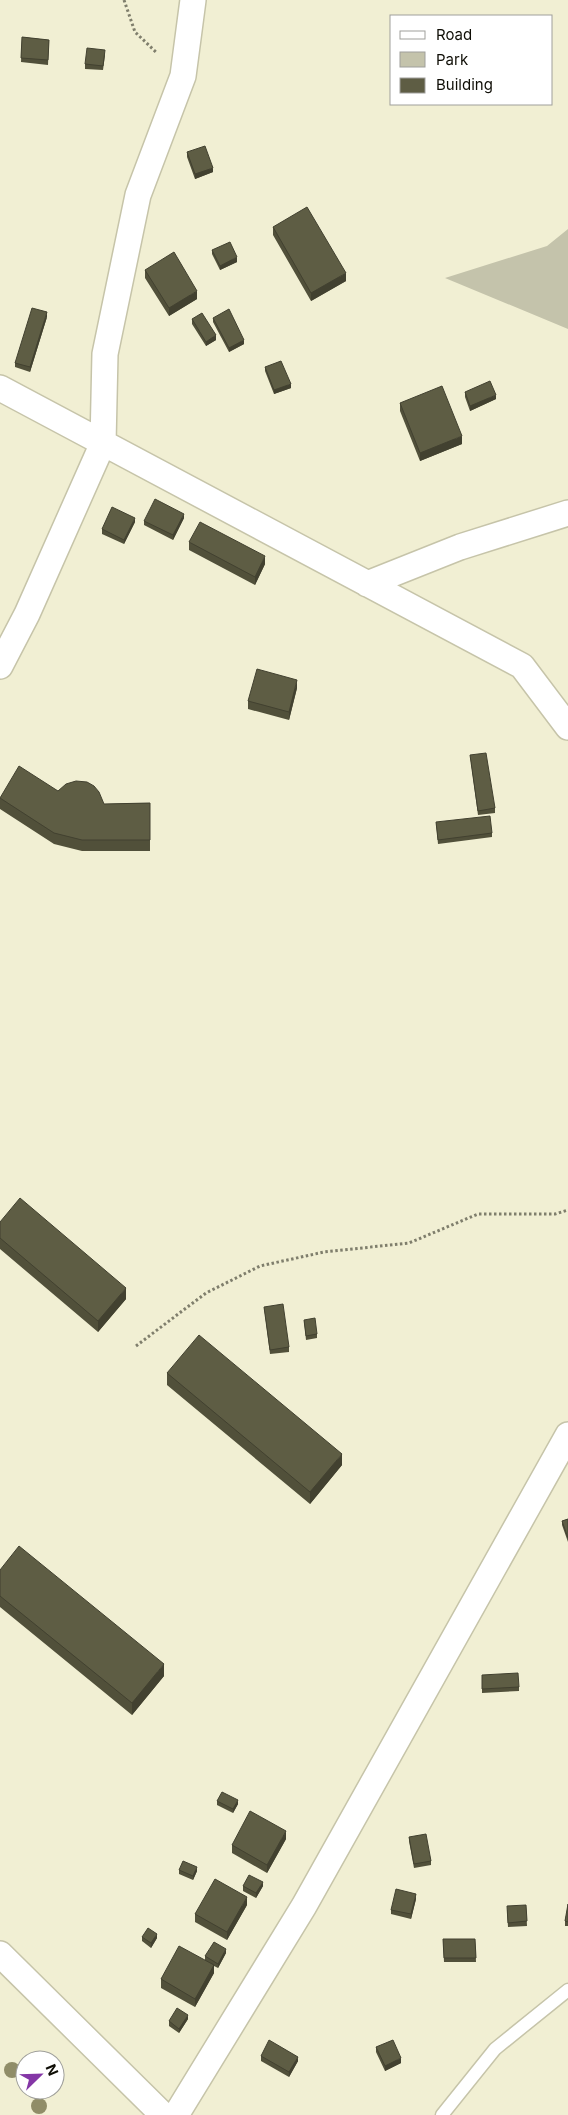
<svg xmlns="http://www.w3.org/2000/svg" width="568" height="2115" viewBox="0 0 568 2115" font-family="Inter,sans-serif">
  <rect width="100%" height="100%" fill="#f1efd3"/>
  <path fill="#c4c3ab" d="M 568,229 L 568,329 L 445,278 L 547,246 Z"/>
  <g fill="none" stroke-linecap="round" stroke-linejoin="round">
    <defs>
      <path id="service" d="M 442,2115 L 495,2049 L 568,1990"/>
      <path id="minor" d="M 0,388 L 522,666 L 568,727
        M 367,584 L 460,547 L 568,513
        M 0,666 L 27,614 L 103,443 L 105,354 L 138,195 L 183,76 L 193,0
        M 0,1954 L 163,2115
        M 176,2115 L 304,1906 L 568,1435"/>
    </defs>
    <use href="#service" stroke="#c6c4a9" stroke-width="15"/>
    <use href="#minor" stroke="#c6c4a9" stroke-width="28"/>
    <path stroke="#7f7e6c" stroke-width="3" stroke-dasharray="2.5 2.5" stroke-linecap="butt" d="M 124,0 L 135,32 L 157,53
      M 136,1346 L 206,1293 L 260,1266 L 324,1252 L 409,1243 L 478,1214 L 555,1214 L 568,1210"/>
    <use href="#service" stroke="#fff" stroke-width="12"/>
    <use href="#minor" stroke="#fff" stroke-width="25"/>
  </g>
  <g fill="#908d68">
    <circle cx="12" cy="2070" r="8"/>
    <circle cx="39" cy="2106" r="8"/>
  </g>
  <path fill="#51503a" d="M 22,37 L 49,40 L 48,65 L 21,62 Z
    M 105,55 L 103,70 L 85,69 L 85,64 Z
    M 187,152 L 213,172 L 195,179 L 187,157 Z
    M 273,227 L 346,281 L 311,301 L 273,235 Z
    M 212,250 L 237,262 L 220,270 L 212,254 Z
    M 145,270 L 197,299 L 169,316 L 145,278 Z
    M 47,317 L 30,372 L 15,367 L 15,363 Z
    M 213,318 L 244,344 L 229,352 L 213,322 Z
    M 192,319 L 216,340 L 206,346 L 192,324 Z
    M 265,367 L 291,388 L 274,394 L 265,371 Z
    M 465,392 L 496,399 L 470,411 L 465,397 Z
    M 400,403 L 462,444 L 420,461 L 400,411 Z
    M 184,518 L 173,540 L 144,525 L 144,521 Z
    M 135,522 L 124,544 L 102,534 L 102,529 Z
    M 189,542 L 265,564 L 255,585 L 189,550 Z
    M 297,688 L 289,720 L 248,709 L 248,701 Z
    M 470,755 L 495,808 L 495,813 L 478,815 Z
    M 58,791 L 104,804 L 150,803 L 150,851 L 82,851 L 54,844 L 0,809 L 0,798 Z
    M 436,822 L 492,833 L 492,837 L 438,844 Z
    M 0,1222 L 126,1299 L 98,1332 L 0,1249 Z
    M 264,1307 L 289,1347 L 289,1352 L 270,1354 Z
    M 304,1320 L 317,1334 L 317,1338 L 306,1340 Z
    M 167,1373 L 342,1465 L 310,1504 L 167,1385 Z
    M 568,1519 L 568,1542 L 562,1525 L 562,1521 Z
    M 0,1570 L 164,1676 L 132,1715 L 0,1607 Z
    M 482,1675 L 519,1687 L 519,1691 L 482,1693 Z
    M 217,1801 L 238,1804 L 233,1813 L 217,1805 Z
    M 409,1837 L 431,1861 L 431,1865 L 414,1868 L 409,1841 Z
    M 286,1839 L 267,1873 L 232,1853 L 232,1845 Z
    M 179,1870 L 197,1871 L 193,1880 L 179,1874 Z
    M 243,1886 L 263,1886 L 256,1898 L 243,1891 Z
    M 416,1899 L 411,1919 L 391,1914 L 391,1910 Z
    M 568,1904 L 568,1926 L 565,1926 L 565,1921 Z
    M 247,1905 L 227,1940 L 195,1922 L 195,1914 Z
    M 526,1905 L 527,1926 L 508,1927 L 507,1910 Z
    M 142,1937 L 157,1938 L 151,1948 L 142,1941 Z
    M 443,1939 L 475,1939 L 476,1962 L 444,1962 Z
    M 226,1953 L 218,1968 L 214,1966 L 214,1973 L 195,2007 L 161,1988 L 161,1979 L 205,1960 L 205,1956 Z
    M 188,2019 L 179,2033 L 169,2026 L 169,2021 Z
    M 376,2047 L 401,2063 L 385,2071 L 376,2052 Z
    M 261,2056 L 298,2061 L 289,2077 L 261,2061 Z"/>
  <path fill="#424130" d="M 213,168 L 213,172 L 195,179 L 195,174 Z
    M 237,257 L 237,262 L 220,270 L 220,266 Z
    M 346,273 L 346,281 L 311,301 L 311,293 Z
    M 197,291 L 197,299 L 169,316 L 169,308 Z
    M 47,312 L 47,317 L 30,372 L 30,367 Z
    M 216,335 L 216,340 L 206,346 L 206,342 Z
    M 244,340 L 244,344 L 229,352 L 229,348 Z
    M 291,384 L 291,388 L 274,394 L 274,390 Z
    M 496,395 L 496,399 L 470,411 L 470,406 Z
    M 462,436 L 462,444 L 420,461 L 420,453 Z
    M 184,514 L 184,518 L 173,540 L 173,535 Z
    M 135,518 L 135,522 L 124,544 L 124,540 Z
    M 265,556 L 265,564 L 255,585 L 255,577 Z
    M 297,680 L 297,688 L 289,720 L 289,712 Z
    M 126,1288 L 126,1299 L 98,1332 L 98,1321 Z
    M 342,1454 L 342,1465 L 310,1504 L 310,1492 Z
    M 164,1664 L 164,1676 L 132,1715 L 132,1703 Z
    M 238,1800 L 238,1804 L 233,1813 L 233,1809 Z
    M 286,1831 L 286,1839 L 267,1873 L 267,1865 Z
    M 197,1867 L 197,1871 L 193,1880 L 193,1876 Z
    M 263,1882 L 263,1886 L 256,1898 L 256,1893 Z
    M 416,1894 L 416,1899 L 411,1919 L 411,1914 Z
    M 247,1897 L 247,1905 L 227,1940 L 227,1932 Z
    M 157,1934 L 157,1938 L 151,1948 L 151,1943 Z
    M 226,1949 L 226,1953 L 218,1968 L 218,1964 Z
    M 214,1965 L 214,1973 L 195,2007 L 195,1999 Z
    M 188,2015 L 188,2019 L 179,2033 L 179,2029 Z
    M 298,2057 L 298,2061 L 289,2077 L 289,2072 Z
    M 401,2058 L 401,2063 L 385,2071 L 385,2066 Z"/>
  <path fill="#5e5d44" stroke="#424130" d="M 22,37 L 49,40 L 48,60 L 21,58 Z
    M 87,48 L 105,50 L 103,66 L 85,64 Z
    M 205,146 L 213,168 L 195,174 L 187,152 Z
    M 307,207 L 346,273 L 311,293 L 273,227 Z
    M 230,242 L 237,257 L 220,266 L 212,250 Z
    M 174,252 L 197,291 L 169,308 L 145,270 Z
    M 32,308 L 47,312 L 30,367 L 15,363 Z
    M 229,309 L 244,340 L 229,348 L 213,318 Z
    M 202,313 L 216,335 L 206,342 L 192,319 Z
    M 281,361 L 291,384 L 274,390 L 265,367 Z
    M 490,381 L 496,395 L 470,406 L 465,392 Z
    M 442,386 L 462,436 L 420,453 L 400,403 Z
    M 155,499 L 184,514 L 173,535 L 144,521 Z
    M 112,507 L 135,518 L 124,540 L 102,529 Z
    M 200,522 L 265,556 L 255,577 L 189,542 Z
    M 257,669 L 297,680 L 289,712 L 248,701 Z
    M 486,753 L 495,808 L 478,811 L 470,755 Z
    M 19,766 L 58,791 L 66,784 L 76,781 L 87,782 L 94,786 L 99,792 L 104,804 L 150,803 L 150,840 L 82,840 L 54,833 L 0,798 Z
    M 490,816 L 492,833 L 438,840 L 436,822 Z
    M 20,1198 L 126,1288 L 98,1321 L 0,1238 L 0,1222 Z
    M 283,1304 L 289,1347 L 270,1350 L 264,1307 Z
    M 315,1318 L 317,1334 L 306,1336 L 304,1320 Z
    M 199,1335 L 342,1454 L 310,1492 L 167,1373 Z
    M 568,1519 L 568,1538 L 562,1521 Z
    M 19,1546 L 164,1664 L 132,1703 L 0,1596 L 0,1570 Z
    M 518,1673 L 519,1687 L 482,1689 L 482,1675 Z
    M 222,1792 L 238,1800 L 233,1809 L 217,1801 Z
    M 250,1811 L 286,1831 L 267,1865 L 232,1845 Z
    M 426,1834 L 431,1861 L 414,1864 L 409,1837 Z
    M 183,1861 L 197,1867 L 193,1876 L 179,1870 Z
    M 249,1875 L 263,1882 L 256,1893 L 243,1886 Z
    M 215,1879 L 247,1897 L 227,1932 L 195,1914 Z
    M 396,1889 L 416,1894 L 411,1914 L 391,1910 Z
    M 568,1904 L 568,1922 L 565,1921 Z
    M 526,1905 L 527,1921 L 508,1923 L 507,1906 Z
    M 148,1928 L 157,1934 L 151,1943 L 142,1937 Z
    M 443,1939 L 475,1939 L 476,1958 L 444,1958 Z
    M 214,1942 L 226,1949 L 218,1964 L 205,1956 Z
    M 179,1946 L 214,1965 L 195,1999 L 161,1979 Z
    M 177,2008 L 188,2015 L 179,2029 L 169,2021 Z
    M 269,2040 L 298,2057 L 289,2072 L 261,2056 Z
    M 393,2040 L 401,2058 L 385,2066 L 376,2047 Z"/>
  <rect x="390" y="15" width="162" height="90" fill="#ffffff" stroke="#9f9f9b"/>
  <rect x="400" y="31" width="25" height="8" fill="#ffffff" stroke="#9f9f9b"/>
  <text x="436" y="40" font-size="15" fill="#0f0e06">Road</text>
  <rect x="400" y="52" width="25" height="15" fill="#c4c3ab" stroke="#9f9f9b"/>
  <text x="436" y="65" font-size="15" fill="#0f0e06">Park</text>
  <rect x="400" y="78" width="25" height="15" fill="#5e5d44" stroke="#9f9f9b"/>
  <text x="436" y="90" font-size="15" fill="#0f0e06">Building</text>
  <g transform="translate(40 2075) rotate(67)"><circle r="24" fill="#ffffff" stroke="#9f9f9b"/>
  <path d="M0-4L9 19L0 12L-9 19Z" fill="#8436a6"/>
  <text y="-8" font-size="14" font-weight="bold" text-anchor="middle" fill="#0f0e06">N</text>
  </g>
</svg>
